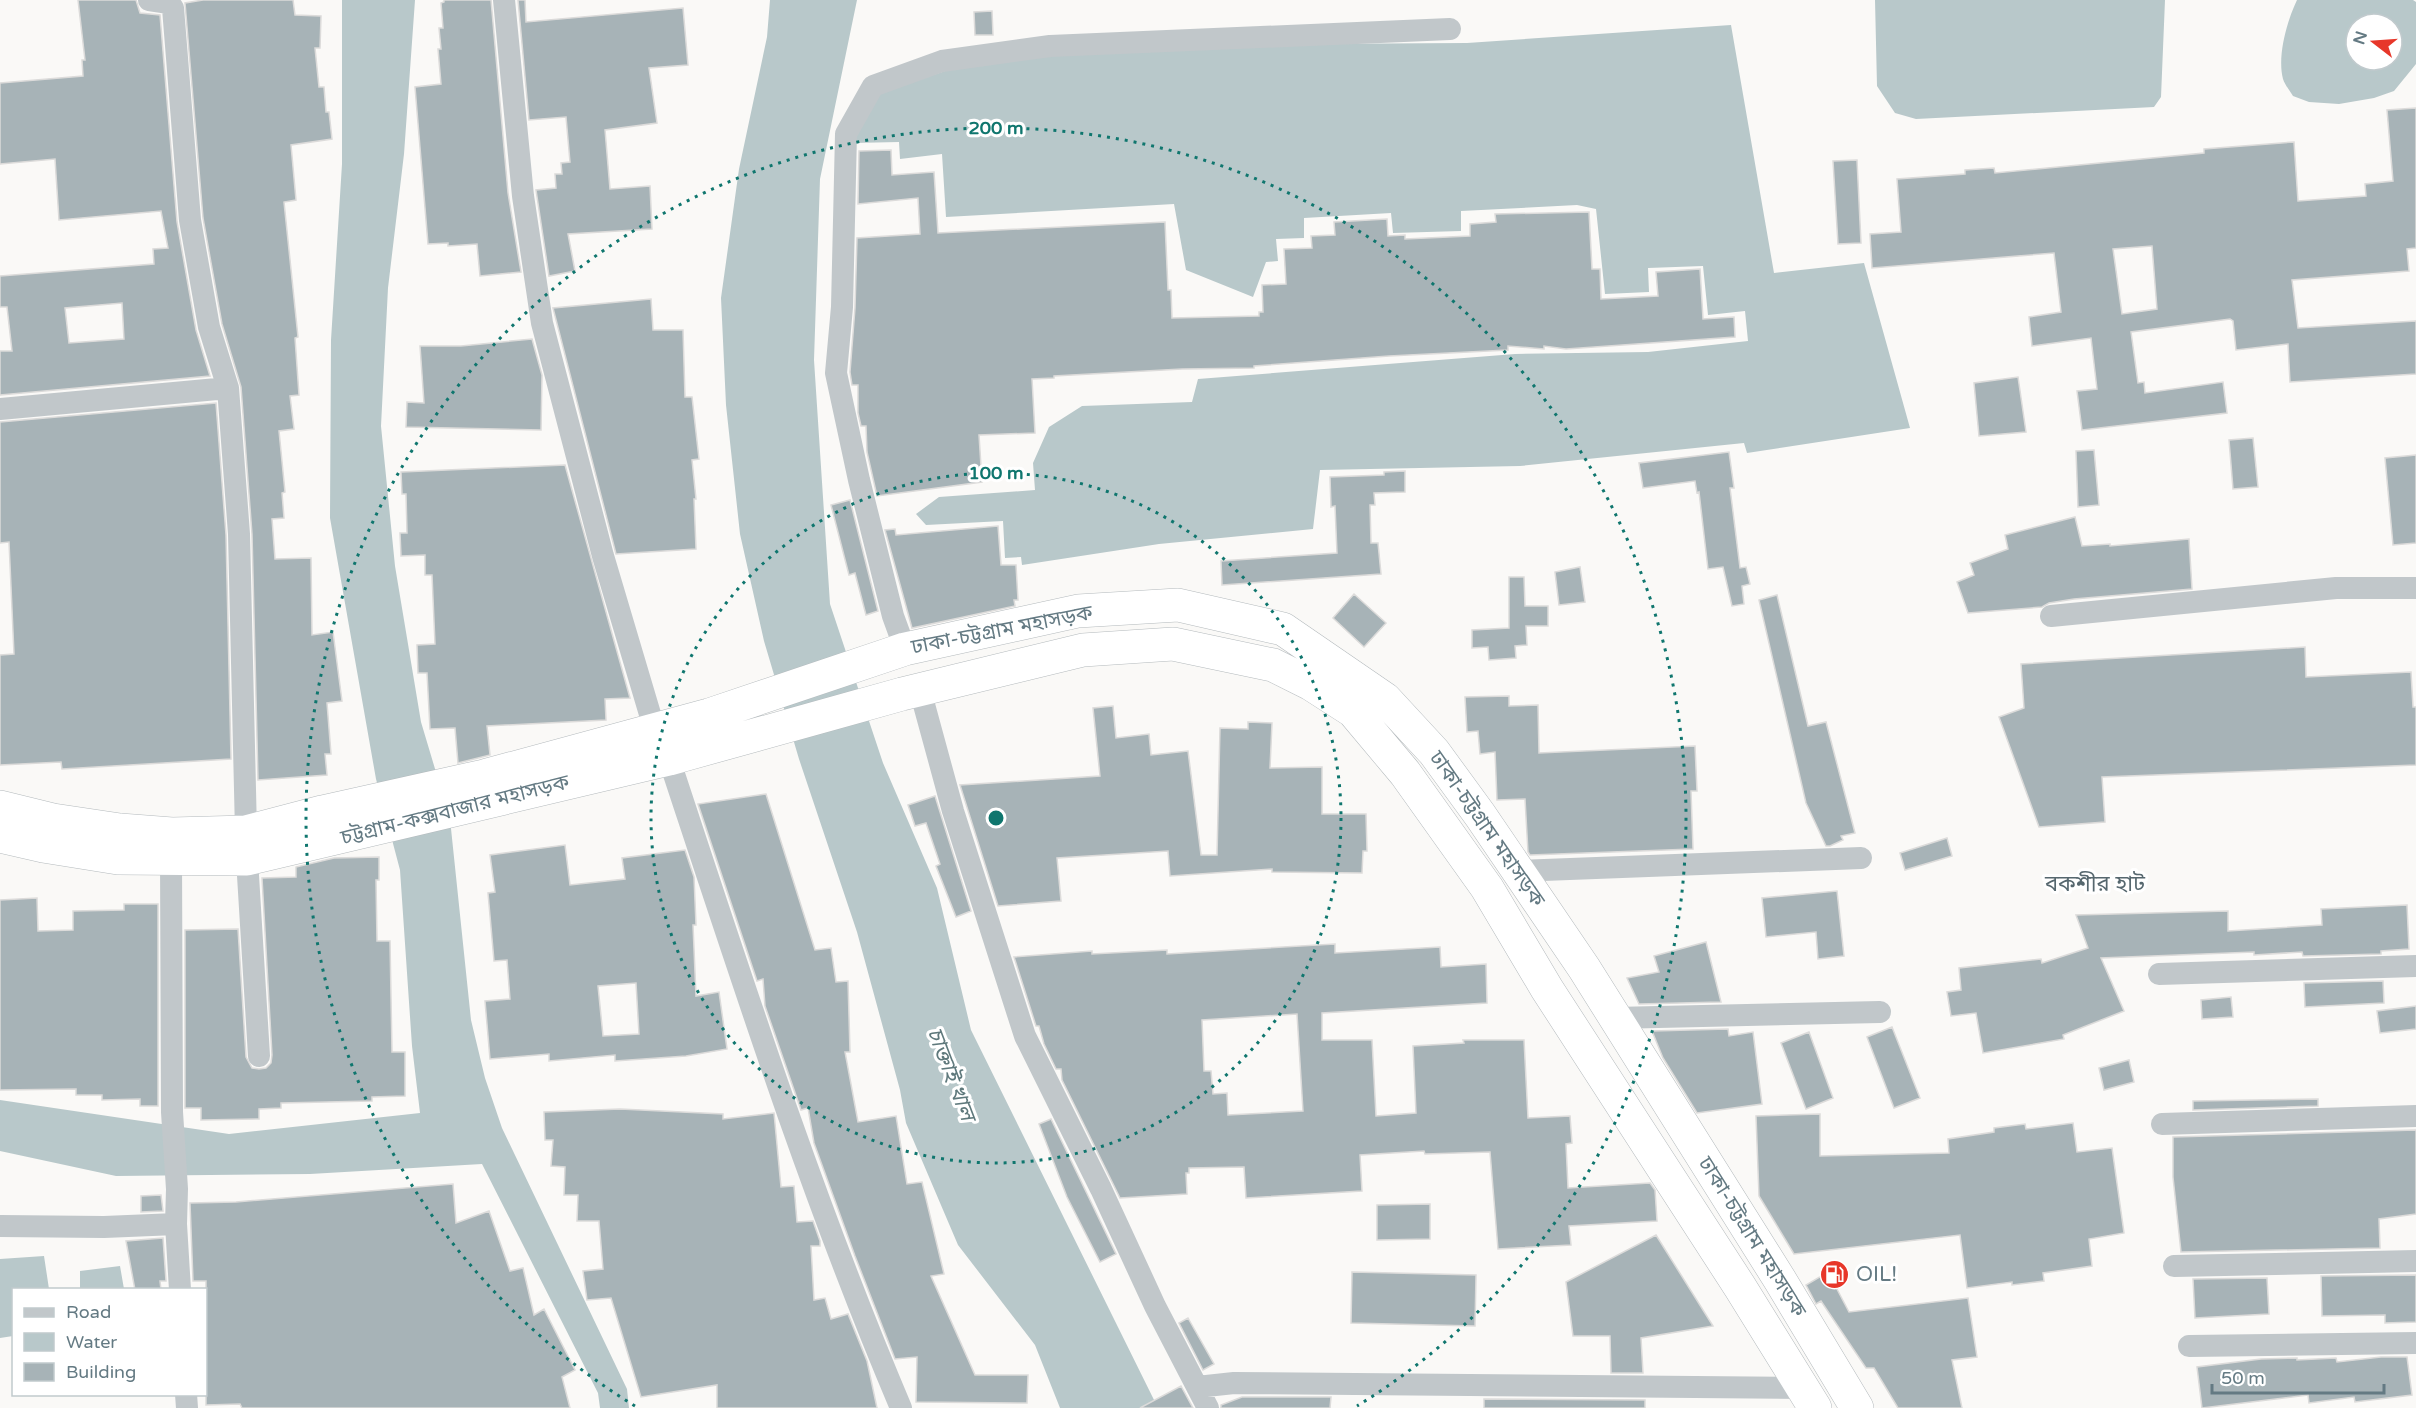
<svg xmlns="http://www.w3.org/2000/svg" width="2416" height="1408" viewBox="0 0 2416 1408" font-family="'Varela Round','Noto Sans Bengali',sans-serif">
  <rect width="100%" height="100%" fill="#faf9f7"/>
  <path fill="#b8c8ca" fill-rule="evenodd" d="M 342,0 L 415,0 L 404,154 L 388,288 L 381,426 L 395,566 L 421,722 L 450,819 L 471,1020 L 485,1078 L 502,1128 L 627,1389 L 629,1408 L 600,1408 L 598,1393 L 482,1164 L 310,1174 L 116,1176 L 0,1151 L 0,1100 L 229,1134 L 420,1113 L 412,1046 L 400,870 L 376,779 L 330,518 L 331,340 L 342,164 Z
    M 770,0 L 857,0 L 820,179 L 814,360 L 830,604 L 883,763 L 937,888 L 971,1030 L 1158,1408 L 1060,1408 L 1035,1345 L 958,1245 L 906,1123 L 900,1090 L 857,932 L 799,759 L 764,641 L 740,534 L 726,405 L 721,298 L 739,169 L 767,37 Z
    M 1875,0 L 2165,0 L 2161,97 L 2154,107 L 1916,119 L 1895,113 L 1877,86 Z
    M 2297,0 L 2413,0 L 2416,2 L 2416,64 L 2394,91 L 2374,98 L 2339,104 L 2309,102 L 2293,96 C 2290,91 2285,85 2283,79 C 2277,56 2287,21 2297,0 ZM 2356,24 L 2392,24 L 2392,60 L 2356,60 Z
    M 1731,25 L 1774,273 L 1864,263 L 1910,428 L 1747,453 L 1744,443 L 1520,466 L 1320,470 L 1313,529 L 1159,544 L 1022,565 L 1021,557 L 1005,558 L 1003,521 L 926,525 L 916,514 L 939,497 L 1035,490 L 1033,463 L 1049,427 L 1082,406 L 1192,402 L 1198,379 L 1515,354 L 1648,352 L 1748,341 L 1745,311 L 1708,315 L 1703,266 L 1648,268 L 1649,292 L 1605,294 L 1596,209 L 1577,205 L 1461,211 L 1461,231 L 1393,233 L 1391,213 L 1304,218 L 1304,238 L 1276,239 L 1278,261 L 1266,262 L 1253,297 L 1186,270 L 1174,204 L 946,217 L 942,154 L 900,159 L 899,142 L 853,143 L 875,95 L 945,71 L 1035,55 L 1299,44 L 1467,43 Z
    M 44,1256 L 49,1289 L 14,1290 L 13,1336 L 0,1338 L 0,1259 Z
    M 120,1266 L 124,1289 L 80,1289 L 80,1271 Z"/>
  <path fill="#a7b3b7" stroke="#dcdbda" stroke-width="1.5" fill-rule="evenodd" d="M 78,0 L 136,0 L 140,13 L 160,15 L 177,222 L 196,330 L 210,376 L 0,395 L 0,351 L 12,351 L 7,307 L 0,307 L 0,276 L 154,264 L 153,249 L 168,248 L 161,211 L 59,220 L 55,159 L 0,164 L 0,83 L 83,76 L 82,60 L 85,60 ZM 122,303 L 124,339 L 69,343 L 65,308 Z
    M 203,0 L 293,0 L 295,15 L 321,16 L 320,48 L 315,48 L 319,87 L 324,87 L 326,112 L 329,112 L 332,139 L 291,145 L 296,200 L 284,202 L 298,337 L 295,338 L 299,395 L 290,396 L 294,429 L 279,431 L 285,492 L 282,493 L 284,518 L 272,519 L 275,559 L 311,558 L 312,635 L 333,632 L 342,701 L 327,703 L 331,754 L 325,754 L 327,775 L 258,780 L 252,534 L 241,387 L 222,324 L 203,218 L 185,3 Z
    M 444,0 L 491,0 L 508,193 L 521,272 L 480,276 L 477,244 L 448,246 L 448,243 L 428,244 L 415,87 L 441,84 L 438,49 L 441,49 L 439,28 L 443,28 L 441,3 L 444,2 Z
    M 518,0 L 525,0 L 526,22 L 683,8 L 688,65 L 649,68 L 657,123 L 605,130 L 610,189 L 650,186 L 652,229 L 568,234 L 575,271 L 549,276 L 536,190 L 556,188 L 555,174 L 562,174 L 561,163 L 570,162 L 566,117 L 529,120 Z
    M 992,11 L 993,35 L 975,35 L 974,12 Z
    M 2416,108 L 2416,248 L 2407,249 L 2409,271 L 2292,280 L 2298,328 L 2416,321 L 2416,374 L 2290,382 L 2288,344 L 2236,350 L 2233,321 L 2230,319 L 2131,332 L 2138,383 L 2144,382 L 2145,393 L 2223,382 L 2227,413 L 2082,430 L 2077,391 L 2097,389 L 2091,338 L 2032,346 L 2029,317 L 2061,312 L 2054,253 L 1872,268 L 1870,234 L 1901,232 L 1897,179 L 1965,174 L 1965,170 L 1994,168 L 1995,173 L 2204,153 L 2204,149 L 2294,142 L 2298,201 L 2366,196 L 2365,184 L 2393,181 L 2387,110 ZM 2152,246 L 2157,309 L 2122,314 L 2113,249 Z
    M 891,150 L 892,175 L 934,172 L 938,233 L 1165,222 L 1168,290 L 1171,290 L 1172,318 L 1259,316 L 1259,312 L 1263,312 L 1262,285 L 1286,284 L 1284,249 L 1312,248 L 1311,236 L 1335,235 L 1334,222 L 1387,219 L 1388,236 L 1405,235 L 1405,239 L 1470,236 L 1470,224 L 1496,222 L 1495,214 L 1589,212 L 1592,269 L 1600,269 L 1601,299 L 1658,296 L 1656,272 L 1700,269 L 1703,319 L 1734,317 L 1735,337 L 1566,349 L 1544,346 L 1544,349 L 1508,346 L 1508,350 L 1389,356 L 1254,366 L 1254,368 L 1182,369 L 1054,376 L 1054,378 L 1032,379 L 1035,433 L 979,435 L 982,482 L 877,496 L 867,452 L 866,426 L 861,426 L 858,413 L 858,385 L 852,385 L 850,372 L 855,308 L 857,238 L 920,234 L 918,198 L 858,204 L 859,151 Z
    M 1857,160 L 1861,243 L 1838,244 L 1833,161 Z
    M 651,299 L 653,330 L 683,330 L 685,397 L 692,397 L 699,459 L 692,460 L 696,499 L 694,499 L 696,549 L 616,554 L 553,308 Z
    M 532,339 L 542,375 L 541,430 L 406,427 L 407,402 L 424,403 L 420,346 L 461,346 Z
    M 2018,377 L 2026,432 L 1979,436 L 1974,383 Z
    M 216,403 L 226,535 L 231,759 L 62,769 L 61,762 L 0,765 L 0,655 L 14,654 L 9,542 L 0,543 L 0,422 Z
    M 2253,438 L 2258,487 L 2233,489 L 2229,440 Z
    M 2094,450 L 2099,505 L 2078,507 L 2076,451 Z
    M 1729,452 L 1734,488 L 1730,488 L 1740,568 L 1746,567 L 1750,584 L 1742,586 L 1744,604 L 1732,606 L 1723,567 L 1708,569 L 1699,492 L 1697,493 L 1695,481 L 1643,488 L 1639,463 Z
    M 2416,455 L 2416,543 L 2393,545 L 2385,458 Z
    M 565,465 L 630,698 L 605,699 L 606,720 L 487,726 L 490,755 L 458,763 L 455,728 L 430,729 L 427,673 L 418,673 L 417,645 L 435,644 L 432,575 L 425,575 L 425,555 L 401,556 L 400,533 L 407,533 L 406,494 L 402,494 L 401,472 Z
    M 1405,471 L 1405,492 L 1374,493 L 1375,505 L 1370,505 L 1371,543 L 1378,543 L 1381,574 L 1222,585 L 1221,561 L 1337,553 L 1335,506 L 1331,507 L 1330,477 L 1384,475 L 1384,472 Z
    M 850,500 L 878,611 L 866,615 L 855,573 L 849,575 L 831,505 Z
    M 2075,517 L 2082,546 L 2110,544 L 2110,546 L 2189,539 L 2192,589 L 2074,599 L 2049,603 L 2042,607 L 1968,613 L 1957,582 L 1974,575 L 1970,563 L 2008,549 L 2005,535 Z
    M 998,526 L 1001,565 L 1016,565 L 1018,600 L 1014,600 L 1015,606 L 912,628 L 885,530 L 895,529 L 896,535 Z
    M 1580,567 L 1585,602 L 1559,605 L 1555,572 Z
    M 1509,577 L 1524,577 L 1525,606 L 1548,606 L 1548,626 L 1526,626 L 1527,645 L 1515,646 L 1516,658 L 1489,660 L 1488,647 L 1472,648 L 1472,630 L 1509,628 Z
    M 1354,594 L 1386,623 L 1364,647 L 1333,618 Z
    M 1777,595 L 1808,726 L 1826,722 L 1855,833 L 1841,836 L 1843,840 L 1830,846 L 1826,846 L 1806,803 L 1759,600 Z
    M 2305,647 L 2306,677 L 2411,672 L 2413,707 L 2416,707 L 2416,765 L 2102,777 L 2105,822 L 2039,827 L 1999,717 L 2024,708 L 2021,664 Z
    M 1509,696 L 1509,706 L 1538,705 L 1539,753 L 1695,746 L 1697,791 L 1691,791 L 1693,849 L 1530,855 L 1528,852 L 1525,799 L 1497,800 L 1495,752 L 1480,754 L 1478,731 L 1467,732 L 1465,697 Z
    M 1113,706 L 1116,738 L 1149,734 L 1151,755 L 1188,751 L 1201,855 L 1217,855 L 1220,728 L 1248,729 L 1248,722 L 1272,723 L 1270,768 L 1322,767 L 1322,814 L 1366,814 L 1367,851 L 1363,851 L 1362,873 L 1272,872 L 1272,869 L 1170,876 L 1168,851 L 1057,858 L 1061,901 L 998,906 L 960,785 L 1100,776 L 1093,708 Z
    M 766,794 L 815,950 L 831,948 L 836,982 L 848,981 L 850,1052 L 845,1052 L 858,1122 L 896,1116 L 907,1184 L 922,1182 L 944,1274 L 931,1276 L 975,1375 L 1028,1375 L 1027,1403 L 916,1402 L 917,1357 L 895,1359 L 855,1256 L 814,1143 L 808,1108 L 801,1110 L 765,1006 L 763,979 L 757,981 L 698,804 Z
    M 935,796 L 971,911 L 956,917 L 936,866 L 940,864 L 926,823 L 915,826 L 908,805 Z
    M 1947,838 L 1952,856 L 1905,870 L 1900,853 Z
    M 565,845 L 570,885 L 625,879 L 622,858 L 685,850 L 694,877 L 696,925 L 693,925 L 696,996 L 719,992 L 727,1049 L 686,1056 L 615,1061 L 615,1055 L 549,1061 L 549,1054 L 490,1059 L 485,1001 L 510,999 L 507,960 L 494,961 L 488,893 L 495,892 L 490,855 ZM 636,983 L 639,1034 L 603,1036 L 598,986 Z
    M 379,857 L 379,880 L 376,880 L 377,941 L 390,941 L 392,1052 L 405,1052 L 405,1096 L 372,1097 L 372,1101 L 281,1103 L 281,1108 L 259,1109 L 259,1119 L 201,1120 L 201,1108 L 185,1108 L 185,930 L 238,929 L 246,1057 L 252,1068 L 259,1069 L 266,1068 L 271,1063 L 272,1055 L 262,878 L 296,877 L 296,867 L 334,858 Z
    M 1837,891 L 1844,956 L 1818,959 L 1816,932 L 1766,937 L 1762,898 Z
    M 37,898 L 38,931 L 73,930 L 73,911 L 124,910 L 124,904 L 158,904 L 158,1106 L 140,1106 L 140,1099 L 102,1100 L 102,1095 L 76,1095 L 76,1089 L 0,1090 L 0,900 Z
    M 2407,905 L 2409,949 L 2381,951 L 2381,954 L 2303,956 L 2302,952 L 2254,955 L 2254,952 L 2101,958 L 2124,1011 L 2063,1035 L 2064,1039 L 1983,1053 L 1976,1013 L 1951,1016 L 1947,992 L 1961,990 L 1959,968 L 2041,959 L 2042,963 L 2088,948 L 2076,915 L 2228,911 L 2228,931 L 2322,925 L 2321,909 Z
    M 1706,942 L 1721,1002 L 1639,1004 L 1627,978 L 1659,972 L 1654,956 Z
    M 1335,944 L 1335,953 L 1440,947 L 1441,967 L 1486,964 L 1487,1003 L 1322,1013 L 1322,1040 L 1372,1040 L 1376,1116 L 1416,1113 L 1413,1046 L 1464,1043 L 1463,1040 L 1524,1040 L 1528,1118 L 1570,1116 L 1572,1143 L 1566,1144 L 1568,1188 L 1650,1183 L 1655,1190 L 1657,1221 L 1569,1226 L 1571,1245 L 1498,1249 L 1490,1152 L 1425,1154 L 1424,1151 L 1360,1155 L 1362,1191 L 1246,1198 L 1244,1167 L 1189,1168 L 1189,1173 L 1186,1173 L 1187,1194 L 1120,1198 L 1062,1080 L 1061,1069 L 1056,1069 L 1044,1044 L 1039,1026 L 1036,1026 L 1014,957 L 1092,951 L 1092,954 L 1167,950 L 1167,954 ZM 1297,1014 L 1303,1111 L 1228,1115 L 1227,1093 L 1213,1094 L 1211,1071 L 1204,1071 L 1202,1020 Z
    M 2383,981 L 2384,1003 L 2305,1007 L 2304,983 Z
    M 2231,997 L 2233,1017 L 2202,1019 L 2201,1000 Z
    M 2416,1006 L 2416,1029 L 2380,1033 L 2377,1011 Z
    M 1892,1027 L 1920,1098 L 1894,1108 L 1867,1037 Z
    M 1728,1029 L 1729,1036 L 1753,1032 L 1762,1104 L 1697,1113 L 1663,1058 L 1652,1031 Z
    M 1809,1032 L 1833,1098 L 1806,1109 L 1781,1043 Z
    M 2129,1060 L 2134,1082 L 2104,1090 L 2099,1068 Z
    M 2318,1099 L 2318,1106 L 2193,1110 L 2193,1101 Z
    M 620,1109 L 723,1114 L 723,1119 L 774,1113 L 781,1187 L 794,1186 L 797,1222 L 813,1221 L 820,1241 L 820,1246 L 811,1246 L 814,1300 L 825,1298 L 831,1319 L 848,1314 L 867,1361 L 877,1408 L 717,1408 L 717,1385 L 641,1397 L 611,1298 L 587,1300 L 583,1271 L 603,1269 L 599,1221 L 577,1221 L 578,1195 L 564,1195 L 565,1167 L 551,1166 L 553,1140 L 545,1140 L 544,1112 Z
    M 1820,1114 L 1820,1156 L 1949,1153 L 1948,1139 L 1994,1132 L 1994,1128 L 2025,1124 L 2026,1129 L 2073,1123 L 2077,1152 L 2112,1148 L 2124,1233 L 2089,1239 L 2092,1266 L 2043,1273 L 2044,1281 L 2012,1285 L 2012,1282 L 1967,1288 L 1960,1235 L 1794,1254 L 1759,1196 L 1756,1116 Z
    M 1051,1119 L 1116,1254 L 1100,1262 L 1067,1197 L 1039,1124 Z
    M 2416,1130 L 2416,1214 L 2379,1219 L 2380,1248 L 2181,1252 L 2173,1177 L 2173,1137 Z
    M 453,1184 L 456,1223 L 489,1211 L 510,1271 L 523,1268 L 534,1315 L 544,1309 L 575,1370 L 562,1377 L 570,1408 L 242,1408 L 240,1404 L 206,1405 L 206,1281 L 193,1281 L 190,1203 L 236,1202 Z
    M 161,1195 L 163,1211 L 141,1212 L 141,1196 Z
    M 1430,1204 L 1430,1239 L 1377,1240 L 1377,1205 Z
    M 1656,1235 L 1713,1326 L 1641,1338 L 1643,1373 L 1611,1373 L 1610,1336 L 1573,1336 L 1566,1282 Z
    M 163,1238 L 166,1281 L 160,1281 L 161,1290 L 135,1290 L 126,1241 Z
    M 1352,1272 L 1476,1275 L 1475,1326 L 1351,1323 Z
    M 1828,1272 L 1849,1312 L 1968,1298 L 1977,1357 L 1952,1360 L 1962,1408 L 1898,1408 L 1874,1368 L 1866,1368 L 1821,1301 L 1816,1304 L 1806,1285 Z
    M 2416,1275 L 2416,1322 L 2385,1323 L 2385,1315 L 2322,1316 L 2321,1276 Z
    M 2267,1278 L 2269,1314 L 2195,1318 L 2193,1279 Z
    M 1188,1318 L 1214,1364 L 1203,1370 L 1179,1323 Z
    M 2381,1357 L 2407,1357 L 2412,1395 L 2355,1402 L 2354,1397 L 2309,1403 L 2308,1395 L 2202,1408 L 2197,1367 L 2261,1359 L 2297,1358 L 2297,1360 L 2336,1358 L 2337,1362 Z
    M 1181,1386 L 1193,1408 L 1140,1408 Z
    M 1242,1397 L 1331,1397 L 1330,1408 L 1221,1408 L 1221,1405 Z
    M 1484,1399 L 1645,1400 L 1645,1408 L 1484,1408 Z"/>
  <g fill="none" stroke-linecap="round" stroke-linejoin="round">
    <defs>
      <path id="highway" d="M 0,807 L 53,820 L 120,830 L 172,834 L 246,832 L 322,812 L 484,776 L 709,715 L 905,649 L 1078,611 L 1178,605 L 1283,629 L 1385,699 L 1434,752 L 1480,815 L 1584,968 L 1780,1280 L 1857,1408
        M 0,836 L 43,846 L 118,858 L 247,859 L 669,759 L 902,694 L 1083,650 L 1173,644 L 1273,665 L 1311,684 L 1353,711 L 1405,773 L 1487,888 L 1547,989 L 1740,1287 L 1815,1408"/>
    </defs>
    <use href="#highway" stroke="#b4babd" stroke-width="34"/>
    <path stroke="#c1c7ca" stroke-width="22" d="M 149,0 L 169,3 L 173,8 L 190,220 L 209,327 L 228,388 L 239,534 L 246,832
      M 504,0 L 523,196 L 542,323 L 603,556 L 655,731
      M 0,409 L 228,388
      M 2051,616 L 2336,588 L 2416,588
      M 905,649 L 893,616 L 859,480 L 836,373 L 842,307 L 846,134 L 873,86 L 942,61 L 1050,46 L 1450,29
      M 920,690 L 953,811 L 1025,1036 L 1101,1189 L 1155,1306 L 1208,1408
      M 669,759 C 741,977 811,1196 901,1408
      M 171,858 L 172,1112 L 177,1189 L 176,1224 L 180,1290
      M 247,859 L 259,1056
      M 1518,871 L 1861,858
      M 2159,974 L 2416,966
      M 1614,1018 L 1880,1012
      M 2162,1124 L 2416,1116
      M 0,1226 L 104,1227 L 176,1224
      M 2174,1266 L 2416,1261
      M 2189,1346 L 2416,1343
      M 1197,1387 L 1234,1383 L 1803,1388
      M 186,1394 L 187,1408"/>
    <use href="#highway" stroke="#fff" stroke-width="33"/>
  </g>
  <g fill="none" stroke="#0f766e" stroke-width="3" stroke-dasharray="3 6">
    <circle cx="996" cy="818" r="345"/>
    <path d="M635 1406A690 690 0 1 1 1357 1406"/>
  </g>
  <defs>
    <symbol id="fuel-disc" viewBox="-11 -11 22 22"><circle r="9.5" fill="#e7372a" stroke="#fff"/><path d="M-5.5-6h7V0h2V4h1.3V-2.5L3-4.5l.8-.8L6-3V5H2.5V1h-1V6h-7ZM-4.2-4.7v3.2H.2V-4.7Z" fill="#fff"/></symbol>
  </defs>
  <g fill-rule="evenodd">
    <use href="#fuel-disc" x="1818" y="1258" width="33" height="33"/>
  </g>
  <g text-anchor="middle" dominant-baseline="central" stroke-width="6" stroke-linejoin="round" paint-order="stroke">
    <g font-size="21" fill="#647a83" stroke="#fff">
      <text transform="translate(1002 630) rotate(-11)">ঢাকা-চট্টগ্রাম মহাসড়ক</text>
      <text transform="translate(455 810) rotate(-14)">চট্টগ্রাম-কক্সবাজার মহাসড়ক</text>
      <text transform="translate(1487 829) rotate(55)">ঢাকা-চট্টগ্রাম মহাসড়ক</text>
      <text transform="translate(1752 1237) rotate(58)">ঢাকা-চট্টগ্রাম মহাসড়ক</text>
    </g>
    <g font-size="21" fill="#647a83" stroke="#fff" text-anchor="start">
      <text x="1856" y="1274">OIL!</text>
    </g>
    <g font-size="22" fill="#56676e" stroke="#fff">
      <text x="2095" y="884">বকশীর হাট</text>
    </g>
    <g font-size="22" font-style="italic" fill="#5f797c" stroke="#fff">
      <text transform="translate(951 1074) rotate(69)">চাক্তাই খাল</text>
    </g>
  </g>
  <circle cx="996" cy="818" r="9" fill="#0f766e" stroke="#fff" stroke-width="3"/>
  <g font-size="18" text-anchor="middle" font-weight="bold" fill="#0f766e" stroke="#fff" stroke-width="6" stroke-linejoin="round" paint-order="stroke">
    <text x="996" y="134">200 m</text>
    <text x="996" y="479">100 m</text>
  </g>
  <rect x="12" y="1288" width="195" height="108" fill="#ffffff" stroke="#c1cacd" stroke-width="1.5"/>
  <rect x="24" y="1308" width="30" height="9" fill="#c1c7ca" stroke="#c1cacd" stroke-width="1.5"/>
  <text x="66" y="1318" font-size="18" fill="#647a83">Road</text>
  <rect x="24" y="1333" width="30" height="18" fill="#b8c8ca" stroke="#c1cacd" stroke-width="1.5"/>
  <text x="66" y="1348" font-size="18" fill="#647a83">Water</text>
  <rect x="24" y="1363" width="30" height="18" fill="#a7b3b7" stroke="#c1cacd" stroke-width="1.5"/>
  <text x="66" y="1378" font-size="18" fill="#647a83">Building</text>
  <g transform="translate(2374 42) rotate(287)"><circle r="28" fill="#ffffff" stroke="#c1cacd" stroke-width="1.5"/>
  <path d="M0-4.5L10 22L0 15L-10 22Z" fill="#e7372a"/>
  <text y="-9" font-size="16" font-weight="bold" text-anchor="middle" fill="#647a83">N</text>
  </g>
  <path d="M2212 1384v9h172v-9" fill="none" stroke="#647a83" stroke-width="3"/>
  <text x="2221" y="1384" font-size="18" fill="#647a83" stroke="#ffffff" stroke-width="4.5" paint-order="stroke">50 m</text>
</svg>
